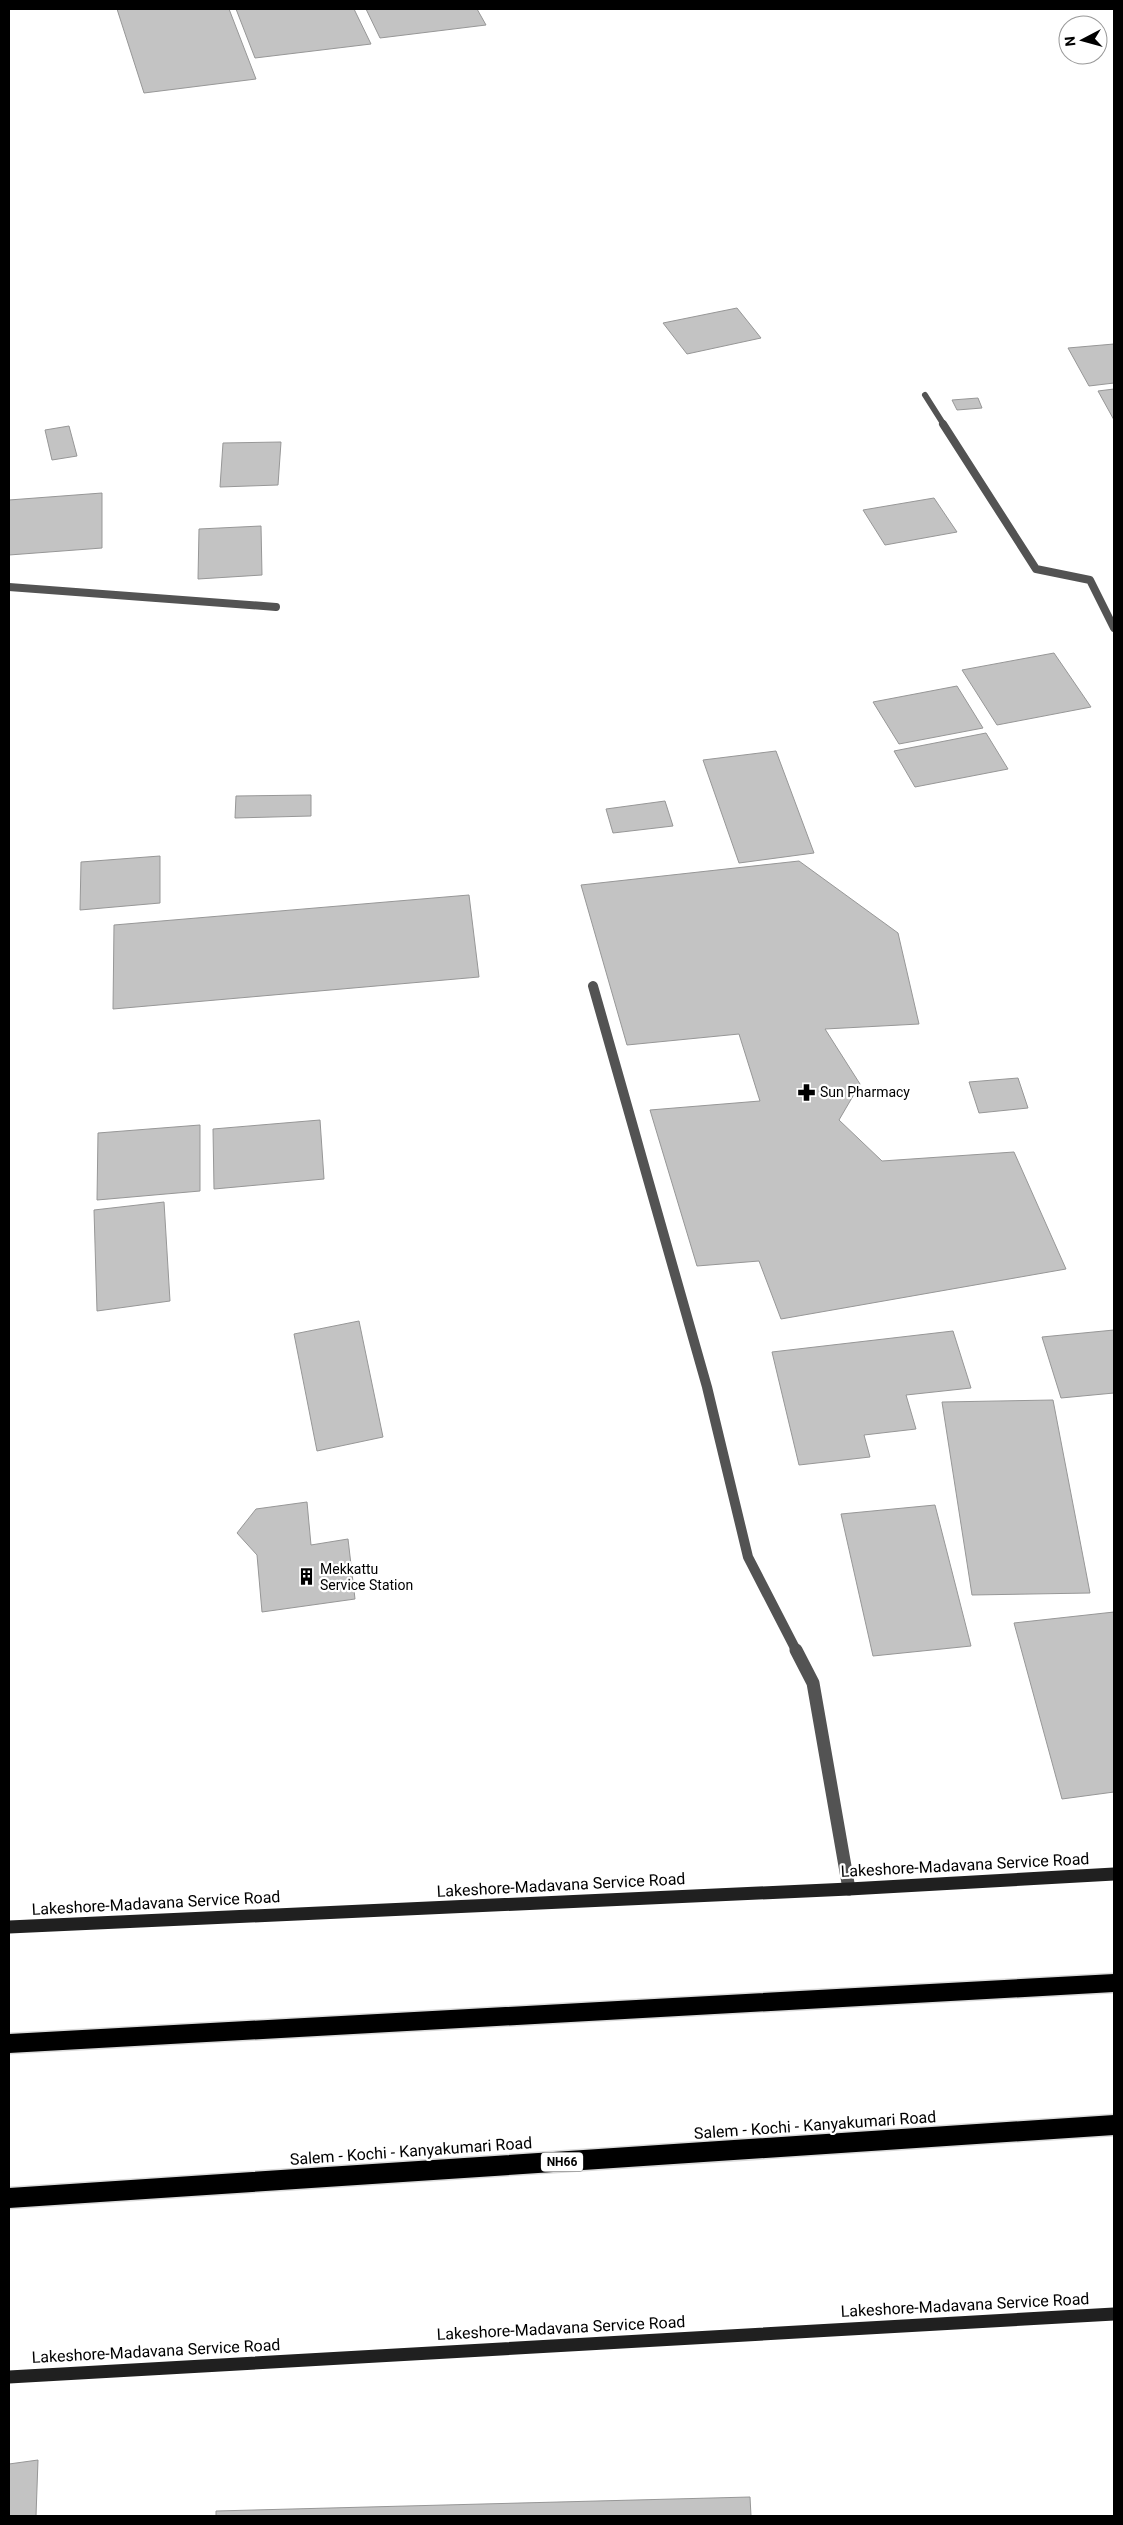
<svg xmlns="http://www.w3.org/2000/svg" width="1123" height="2525" viewBox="0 0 1123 2525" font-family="Roboto,sans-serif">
  <rect width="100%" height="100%" fill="#fff"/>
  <path fill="#c3c3c3" stroke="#979797" d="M 117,9 L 229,9 L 256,79 L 144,93 Z
    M 236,9 L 354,9 L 371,44 L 255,58 Z
    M 366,9 L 477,9 L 486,25 L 380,38 Z
    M 737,308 L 761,338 L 687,354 L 663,323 Z
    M 1114,344 L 1114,383 L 1089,386 L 1068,348 Z
    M 1114,389 L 1114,420 L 1098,391 Z
    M 978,398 L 982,408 L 957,410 L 952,400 Z
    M 69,426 L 77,456 L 52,460 L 45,430 Z
    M 281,442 L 278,485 L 220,487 L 223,443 Z
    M 102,493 L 102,548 L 9,555 L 9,500 Z
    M 934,498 L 957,532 L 885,545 L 863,510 Z
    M 261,526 L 262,575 L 198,579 L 199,529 Z
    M 1054,653 L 1091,707 L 997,725 L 962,670 Z
    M 957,686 L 983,728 L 899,744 L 873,702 Z
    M 986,733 L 1008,769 L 915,787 L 894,751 Z
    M 776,751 L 814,853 L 739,863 L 703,760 Z
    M 311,795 L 311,816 L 235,818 L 236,796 Z
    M 665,801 L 673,826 L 613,833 L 606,809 Z
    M 160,856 L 160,903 L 80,910 L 81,862 Z
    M 799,861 L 898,933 L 919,1024 L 825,1029 L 860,1084 L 839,1120 L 882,1161 L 1014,1152 L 1066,1269 L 781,1319 L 759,1261 L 697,1266 L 650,1110 L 760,1101 L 739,1034 L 627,1045 L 581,885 Z
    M 469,895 L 479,977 L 113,1009 L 114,925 Z
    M 1018,1078 L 1028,1108 L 979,1113 L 969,1082 Z
    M 320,1120 L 324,1179 L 214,1189 L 213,1129 Z
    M 200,1125 L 200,1191 L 97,1200 L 98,1133 Z
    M 164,1202 L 170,1301 L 97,1311 L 94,1210 Z
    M 359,1321 L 383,1437 L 317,1451 L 294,1334 Z
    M 1114,1330 L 1114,1393 L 1061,1398 L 1042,1337 Z
    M 953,1331 L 971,1388 L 906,1395 L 916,1429 L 864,1435 L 870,1457 L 799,1465 L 772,1352 Z
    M 1053,1400 L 1090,1593 L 972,1595 L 942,1402 Z
    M 307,1502 L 311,1545 L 348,1539 L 355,1599 L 262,1612 L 257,1555 L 237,1533 L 256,1509 Z
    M 935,1505 L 971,1646 L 873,1656 L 841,1514 Z
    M 1114,1612 L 1114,1792 L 1062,1799 L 1014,1623 Z
    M 38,2460 L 36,2516 L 9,2516 L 9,2464 Z
    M 750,2497 L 751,2516 L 216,2516 L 216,2511 Z"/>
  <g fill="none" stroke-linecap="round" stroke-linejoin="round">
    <defs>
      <path id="highway" d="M 1114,1974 L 1114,1992 L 9,2053 L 9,2034 Z
        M 1114,2115 L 1114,2135 L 9,2208 L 9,2188 Z"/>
    </defs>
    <use href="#highway" stroke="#dbdbdb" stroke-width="3"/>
    <path stroke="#535353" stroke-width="6" d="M 925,395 L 944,425"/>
    <path stroke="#535353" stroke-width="8" d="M 943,424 L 1036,569 L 1090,580 L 1114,628
      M 9,587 L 276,607"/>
    <path stroke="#535353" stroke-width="10" d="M 593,986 L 707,1387 L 748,1557 L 797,1652"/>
    <path stroke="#535353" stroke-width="13" d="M 796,1650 L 813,1683 L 849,1889"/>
    <path stroke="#202020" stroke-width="13" d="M 9,1927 L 849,1889 L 1114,1874
      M 9,2377 L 1114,2314"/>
    <use href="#highway" fill="#000" fill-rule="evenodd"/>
  </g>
  <defs>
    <symbol id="pharmacy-bare" viewBox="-9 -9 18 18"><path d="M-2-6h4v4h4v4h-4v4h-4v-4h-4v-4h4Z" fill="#000" stroke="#fff" stroke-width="2.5" paint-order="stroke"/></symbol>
    <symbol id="building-bare" viewBox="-9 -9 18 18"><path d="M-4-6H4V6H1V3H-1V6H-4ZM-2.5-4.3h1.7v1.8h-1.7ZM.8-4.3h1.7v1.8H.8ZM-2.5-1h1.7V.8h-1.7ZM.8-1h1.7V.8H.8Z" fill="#000" stroke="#fff" stroke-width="2.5" paint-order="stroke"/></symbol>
  </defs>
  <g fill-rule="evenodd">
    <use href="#pharmacy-bare" x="794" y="1080" width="25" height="25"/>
    <use href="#building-bare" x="294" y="1564" width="25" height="25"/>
  </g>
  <g text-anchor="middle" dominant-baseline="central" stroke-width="4.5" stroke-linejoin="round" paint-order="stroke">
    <rect fill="#fff" stroke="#4c4c4c" stroke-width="1" x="541" y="2152.5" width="42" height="19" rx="4"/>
    <g font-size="12" font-weight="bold" fill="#000">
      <text x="562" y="2162">NH66</text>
    </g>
    <g font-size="14" fill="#000" stroke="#fff" text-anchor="start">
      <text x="820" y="1092">Sun Pharmacy</text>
      <text x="320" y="1569">Mekkattu<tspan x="320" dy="16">Service Station</tspan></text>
    </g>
    <g font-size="16" fill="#000" stroke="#fff">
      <text transform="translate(965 1865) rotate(-3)">Lakeshore-Madavana Service Road</text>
      <text transform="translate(561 1885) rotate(-3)">Lakeshore-Madavana Service Road</text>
      <text transform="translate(156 1903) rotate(-3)">Lakeshore-Madavana Service Road</text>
      <text transform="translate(815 2125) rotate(-4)">Salem - Kochi - Kanyakumari Road</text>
      <text transform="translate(411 2151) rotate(-4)">Salem - Kochi - Kanyakumari Road</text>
      <text transform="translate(965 2305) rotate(-3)">Lakeshore-Madavana Service Road</text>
      <text transform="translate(561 2328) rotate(-3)">Lakeshore-Madavana Service Road</text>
      <text transform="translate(156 2351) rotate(-3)">Lakeshore-Madavana Service Road</text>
    </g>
  </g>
  <rect width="1123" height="2525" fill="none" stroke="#000000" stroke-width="20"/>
  <g transform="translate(1083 40) rotate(264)"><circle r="24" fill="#ffffff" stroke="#999999"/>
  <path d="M0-4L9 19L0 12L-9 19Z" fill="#000000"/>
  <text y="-8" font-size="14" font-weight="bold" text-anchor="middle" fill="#000000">N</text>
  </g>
</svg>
